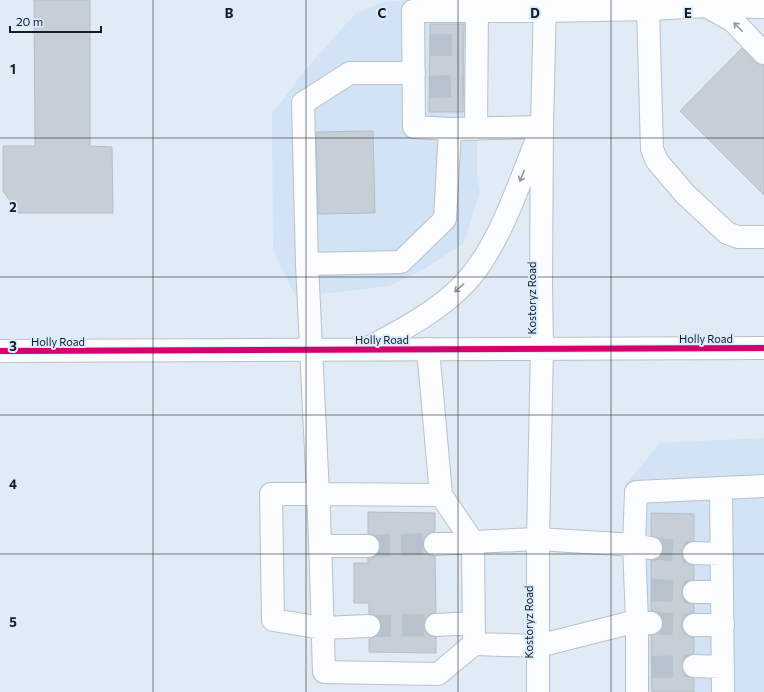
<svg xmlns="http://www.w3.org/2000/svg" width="764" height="692" viewBox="0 0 764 692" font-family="Commissioner,sans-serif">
  <rect width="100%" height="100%" fill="#e1ebf6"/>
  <path fill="#d1e3f4" d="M 405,0 L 477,0 L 477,175 L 480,192 L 464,243 L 423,270 L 389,286 L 296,297 L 273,250 L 272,114 L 306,69 L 356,13 L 383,2 Z
    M 764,438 L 764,692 L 627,692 L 627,483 L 660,443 Z"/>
  <path fill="#c6ced7" stroke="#b6bdc6" d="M 34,0 L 90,0 L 90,146 L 112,147 L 113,213 L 18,213 L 3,191 L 3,146 L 35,146 Z
    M 430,24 L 464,24 L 463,112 L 429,112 Z
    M 742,48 L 755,62 L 760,65 L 764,65 L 764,195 L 680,111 Z
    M 373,131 L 375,213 L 318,214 L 316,132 Z
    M 368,512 L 435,513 L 435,531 L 428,534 L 424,538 L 423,544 L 425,551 L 429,555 L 435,556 L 436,612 L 429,615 L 425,619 L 424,625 L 426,632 L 430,636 L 436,637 L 436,653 L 369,652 L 369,639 L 376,636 L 380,631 L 381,625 L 379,619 L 374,615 L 369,614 L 369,603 L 354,603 L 354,563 L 368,563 L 368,558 L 375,557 L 379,552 L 380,546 L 379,539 L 374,535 L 368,534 Z
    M 651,513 L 694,514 L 694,541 L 689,542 L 684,546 L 682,553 L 683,558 L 687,563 L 694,566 L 694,580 L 688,581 L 683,585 L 682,592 L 683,598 L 687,603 L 694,604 L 694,612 L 688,614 L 683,618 L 682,625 L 683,631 L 687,636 L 694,638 L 694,654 L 688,655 L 684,659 L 682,666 L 683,672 L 687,676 L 694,679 L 694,692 L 652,692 L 651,635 L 656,634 L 661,631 L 663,624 L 663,619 L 659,613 L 651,610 L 651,560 L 656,560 L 660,556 L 663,550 L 663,543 L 659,539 L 651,535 Z"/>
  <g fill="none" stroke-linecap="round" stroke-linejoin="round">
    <path stroke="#b8c2cc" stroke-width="22" stroke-dasharray="22 11" stroke-linecap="butt" d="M 430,45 L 463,45
      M 429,87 L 463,86
      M 368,546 L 435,544
      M 651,548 L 694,553
      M 651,590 L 694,592
      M 651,623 L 694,625
      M 369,626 L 436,625
      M 651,667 L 694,666"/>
    <defs>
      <path id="minor" d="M 708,7 L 733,21 L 764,53
        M 648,9 L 708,6 L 764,7
        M 477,11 L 413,11 L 414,127 L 450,129 L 542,127
        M 414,73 L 350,73 L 303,103 L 307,264 L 318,494 L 441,495
        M 476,129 L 477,11 L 545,11 L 648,9 L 652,149 L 657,161 L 685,194 L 727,233 L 738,237 L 764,237
        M 307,264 L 401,262 L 445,219 L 450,129
        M 428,349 L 441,495 L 473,542
        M 721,488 L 723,692
        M 435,544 L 473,542
        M 321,546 L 368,546
        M 694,553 L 722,554
        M 694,592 L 722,592
        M 651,623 L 637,621 L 538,646 L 474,644 L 473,542 L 538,539 L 634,545 L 651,548
        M 436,625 L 473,623
        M 694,625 L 723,625
        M 369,626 L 322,628 L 273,620 L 271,494 L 318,494 C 321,554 322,613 324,672 L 438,674 L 474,644
        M 694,666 L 723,667
        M 637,692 L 637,621 L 634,545 L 636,492 L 764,486"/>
      <path id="major" d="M 368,348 C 402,330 439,311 466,282 C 499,246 519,184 537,139
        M 0,351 L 764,348
        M 538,692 L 538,539 L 542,348 L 541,283 L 542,127 L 545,0"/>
    </defs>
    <use href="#minor" stroke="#b9c1c9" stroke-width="24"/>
    <use href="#major" stroke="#b9c1c9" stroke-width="24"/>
    <use href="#minor" stroke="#fafcfe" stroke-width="22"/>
    <use href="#major" stroke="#fafcfe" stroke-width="22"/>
    <defs>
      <path id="cycleway" d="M 0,351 L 764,348"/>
    </defs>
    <use href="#cycleway" stroke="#d9ebfe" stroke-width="8"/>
    <use href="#cycleway" stroke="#d6006c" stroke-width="6"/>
  </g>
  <defs><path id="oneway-shaft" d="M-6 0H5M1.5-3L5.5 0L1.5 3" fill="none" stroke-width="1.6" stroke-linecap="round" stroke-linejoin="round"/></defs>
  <g stroke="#93979b">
    <use href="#oneway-shaft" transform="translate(738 27) rotate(-135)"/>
    <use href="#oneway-shaft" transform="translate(522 176) rotate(112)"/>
    <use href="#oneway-shaft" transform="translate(459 288) rotate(139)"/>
  </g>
  <path fill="none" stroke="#151c22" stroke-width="1" stroke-opacity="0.55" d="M 153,0 L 153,692M 306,0 L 306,692M 458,0 L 458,692M 611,0 L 611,692M 0,138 L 764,138M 0,277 L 764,277M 0,415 L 764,415M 0,554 L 764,554"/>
  <g text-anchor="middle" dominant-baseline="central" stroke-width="4" stroke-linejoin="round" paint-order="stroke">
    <g font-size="11" fill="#151c22" stroke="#d9ebfe">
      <text transform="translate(531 298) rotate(-90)">Kostoryz Road</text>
      <text x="706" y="338">Holly Road</text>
      <text x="382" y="339">Holly Road</text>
      <text x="58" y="341">Holly Road</text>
      <text transform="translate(528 622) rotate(-90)">Kostoryz Road</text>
    </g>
  </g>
  <g font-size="13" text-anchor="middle" font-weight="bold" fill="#151c22" stroke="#d9ebfe" stroke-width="4" stroke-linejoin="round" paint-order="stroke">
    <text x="229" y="18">B</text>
    <text x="382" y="18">C</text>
    <text x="535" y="18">D</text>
    <text x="688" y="18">E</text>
    <text x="13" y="74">1</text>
    <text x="13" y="212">2</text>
    <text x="13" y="351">3</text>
    <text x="13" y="489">4</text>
    <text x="13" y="627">5</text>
  </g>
  <path d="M10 26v6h91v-6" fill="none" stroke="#151c22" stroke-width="2"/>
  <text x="16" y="26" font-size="12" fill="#151c22" stroke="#d9ebfe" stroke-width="3" paint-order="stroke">20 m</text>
</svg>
